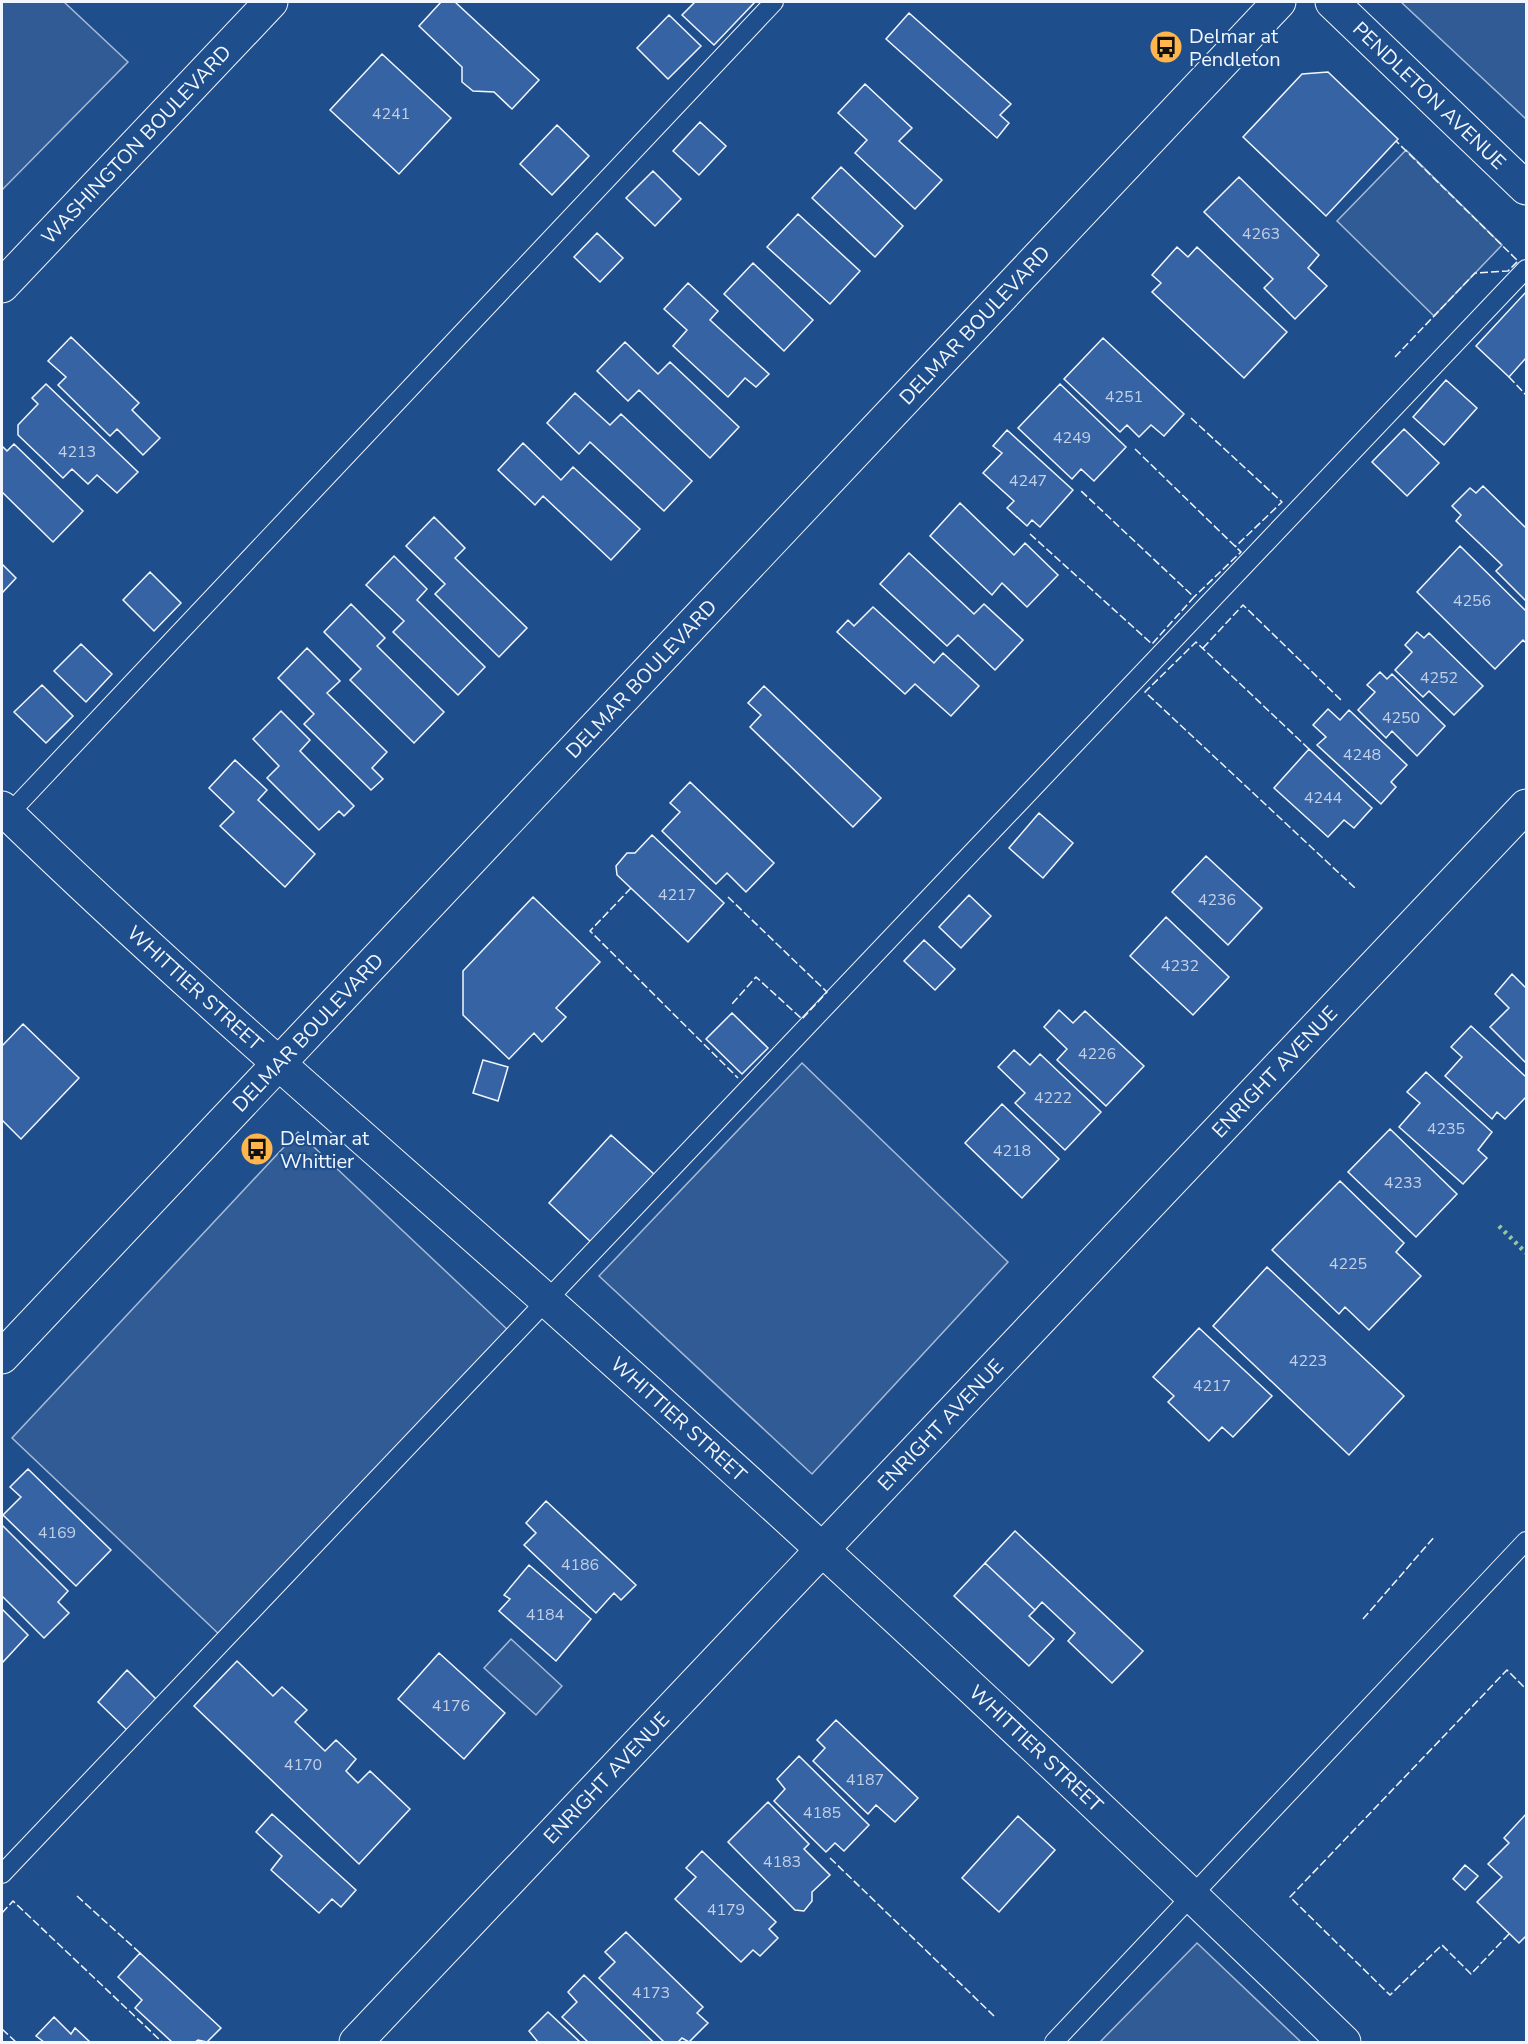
<svg xmlns="http://www.w3.org/2000/svg" width="1528" height="2044" viewBox="0 0 1528 2044" font-family="'Nunito Sans',sans-serif">
  <rect width="100%" height="100%" fill="#1f4e8c"/>
  <path fill="#305b95" stroke="#a8bbd7" stroke-width="1.5" d="M 2,2 L 64,2 L 128,62 L 2,190 Z
    M 1401,2 L 1526,2 L 1526,119 Z
    M 1406,150 L 1502,245 L 1434,316 L 1337,221 Z
    M 802,1063 L 1008,1262 L 812,1474 L 599,1276 Z
    M 298,1132 L 509,1331 L 222,1637 L 12,1438 Z
    M 511,1639 L 562,1686 L 536,1715 L 484,1668 Z
    M 1197,1943 L 1301,2042 L 1100,2042 Z"/>
  <path fill="#3563a3" stroke="#f2f6ff" stroke-width="1.5" d="M 441,2 L 455,2 L 539,80 L 512,109 L 494,92 L 473,91 L 462,82 L 462,67 L 419,26 Z
    M 695,2 L 755,2 L 714,45 L 682,15 Z
    M 909,13 L 1011,104 L 1000,115 L 1009,123 L 997,138 L 886,39 Z
    M 669,15 L 701,46 L 668,79 L 637,48 Z
    M 382,54 L 451,118 L 399,174 L 330,110 Z
    M 1328,72 L 1398,139 L 1326,216 L 1243,137 L 1302,74 Z
    M 865,84 L 912,128 L 899,141 L 942,180 L 915,209 L 855,153 L 867,140 L 838,113 Z
    M 700,122 L 726,146 L 699,175 L 673,151 Z
    M 557,125 L 589,156 L 552,195 L 520,164 Z
    M 841,167 L 903,226 L 875,257 L 812,198 Z
    M 653,171 L 681,199 L 655,226 L 626,198 Z
    M 1239,177 L 1319,255 L 1308,268 L 1327,286 L 1295,319 L 1264,288 L 1273,279 L 1204,212 Z
    M 798,214 L 860,271 L 830,304 L 767,247 Z
    M 597,233 L 623,258 L 600,282 L 574,257 Z
    M 1177,247 L 1188,257 L 1197,247 L 1287,332 L 1244,378 L 1152,292 L 1161,283 L 1152,275 Z
    M 753,263 L 813,320 L 784,351 L 724,294 Z
    M 688,283 L 718,311 L 710,320 L 769,374 L 756,387 L 745,378 L 728,397 L 673,346 L 687,330 L 664,309 Z
    M 1526,292 L 1526,358 L 1509,377 L 1476,346 Z
    M 71,337 L 139,403 L 132,410 L 160,438 L 143,455 L 117,429 L 110,436 L 58,385 L 66,377 L 48,361 Z
    M 1103,338 L 1184,414 L 1164,436 L 1151,425 L 1139,437 L 1127,425 L 1120,432 L 1064,379 Z
    M 625,342 L 658,374 L 670,362 L 739,427 L 710,458 L 639,390 L 628,401 L 597,371 Z
    M 1446,380 L 1477,408 L 1444,445 L 1413,417 Z
    M 46,384 L 138,472 L 117,493 L 97,475 L 88,484 L 72,469 L 63,478 L 18,435 L 18,425 L 38,404 L 32,398 Z
    M 1060,384 L 1126,447 L 1094,481 L 1081,469 L 1072,479 L 1018,428 Z
    M 575,393 L 610,425 L 621,414 L 692,481 L 664,511 L 590,442 L 579,454 L 547,423 Z
    M 1404,429 L 1439,463 L 1407,496 L 1372,462 Z
    M 1007,430 L 1073,490 L 1040,527 L 1032,520 L 1027,526 L 1007,508 L 1014,501 L 983,473 L 1002,453 L 993,446 Z
    M 523,443 L 561,480 L 573,467 L 640,529 L 611,560 L 543,496 L 535,505 L 498,470 Z
    M 14,444 L 83,511 L 53,542 L 2,492 L 2,446 L 7,451 Z
    M 1483,486 L 1526,528 L 1526,601 L 1496,571 L 1502,565 L 1456,521 L 1461,515 L 1452,506 L 1470,488 L 1476,493 Z
    M 960,503 L 1014,555 L 1025,543 L 1058,575 L 1027,607 L 1002,583 L 992,595 L 930,536 Z
    M 434,517 L 465,548 L 455,558 L 527,628 L 499,657 L 435,594 L 445,584 L 406,546 Z
    M 1460,546 L 1526,611 L 1526,643 L 1523,640 L 1495,669 L 1417,592 Z
    M 909,553 L 974,614 L 984,604 L 1023,640 L 995,670 L 958,635 L 947,646 L 880,584 Z
    M 394,556 L 427,589 L 417,600 L 485,667 L 458,695 L 393,632 L 404,621 L 366,585 Z
    M 2,564 L 16,578 L 2,593 Z
    M 150,572 L 181,603 L 154,631 L 123,600 Z
    M 351,604 L 385,638 L 377,646 L 444,712 L 414,743 L 350,680 L 361,669 L 324,632 Z
    M 873,607 L 934,663 L 943,653 L 979,686 L 951,716 L 915,684 L 905,694 L 837,632 L 848,620 L 854,626 Z
    M 1417,632 L 1424,638 L 1429,633 L 1483,686 L 1454,715 L 1429,691 L 1423,697 L 1395,670 L 1412,652 L 1405,645 Z
    M 81,644 L 112,674 L 86,702 L 54,671 Z
    M 307,648 L 340,681 L 327,693 L 387,752 L 372,768 L 383,779 L 371,790 L 304,724 L 314,714 L 278,678 Z
    M 1380,672 L 1387,679 L 1392,674 L 1445,726 L 1417,756 L 1392,731 L 1386,738 L 1358,710 L 1375,692 L 1367,685 Z
    M 42,685 L 73,716 L 46,743 L 14,712 Z
    M 764,686 L 881,798 L 853,827 L 750,727 L 761,715 L 748,703 Z
    M 1328,709 L 1340,720 L 1349,710 L 1407,765 L 1391,782 L 1396,787 L 1381,804 L 1317,745 L 1326,737 L 1313,725 Z
    M 281,711 L 310,740 L 300,751 L 354,806 L 344,816 L 339,811 L 319,830 L 267,778 L 279,766 L 253,739 Z
    M 1309,749 L 1372,808 L 1354,828 L 1344,820 L 1328,837 L 1274,788 Z
    M 235,760 L 267,790 L 258,800 L 315,854 L 285,887 L 220,826 L 234,812 L 209,788 Z
    M 690,782 L 774,863 L 746,892 L 727,873 L 716,884 L 662,831 L 680,812 L 670,803 Z
    M 1039,813 L 1073,843 L 1043,878 L 1009,848 Z
    M 652,835 L 724,903 L 688,942 L 617,875 L 616,866 L 627,853 L 635,853 Z
    M 1206,856 L 1262,908 L 1228,945 L 1172,892 Z
    M 969,895 L 991,916 L 961,948 L 939,927 Z
    M 533,897 L 600,962 L 556,1008 L 566,1017 L 542,1042 L 534,1033 L 509,1059 L 463,1015 L 463,971 Z
    M 1166,917 L 1229,977 L 1193,1015 L 1130,956 Z
    M 924,940 L 955,969 L 935,990 L 904,961 Z
    M 1512,974 L 1526,988 L 1526,1063 L 1490,1027 L 1509,1008 L 1495,994 Z
    M 1059,1010 L 1073,1023 L 1085,1011 L 1144,1066 L 1106,1106 L 1057,1060 L 1067,1049 L 1044,1027 Z
    M 732,1013 L 768,1048 L 742,1074 L 706,1039 Z
    M 23,1024 L 79,1078 L 21,1139 L 2,1120 L 2,1046 Z
    M 1471,1026 L 1526,1077 L 1526,1097 L 1505,1119 L 1497,1112 L 1492,1119 L 1445,1076 L 1462,1057 L 1451,1047 Z
    M 1014,1050 L 1030,1065 L 1040,1054 L 1101,1112 L 1065,1150 L 1015,1103 L 1025,1093 L 998,1067 Z
    M 483,1060 L 508,1067 L 498,1101 L 473,1093 Z
    M 1426,1072 L 1492,1132 L 1478,1150 L 1487,1158 L 1463,1184 L 1399,1127 L 1420,1103 L 1407,1092 Z
    M 1002,1104 L 1059,1159 L 1022,1198 L 965,1143 Z
    M 1390,1129 L 1457,1194 L 1416,1237 L 1348,1172 Z
    M 611,1135 L 655,1175 L 592,1243 L 549,1203 Z
    M 1340,1181 L 1404,1243 L 1396,1252 L 1421,1276 L 1369,1330 L 1345,1307 L 1339,1314 L 1272,1250 Z
    M 1267,1267 L 1404,1396 L 1349,1455 L 1213,1326 Z
    M 1199,1328 L 1272,1396 L 1233,1437 L 1222,1427 L 1209,1441 L 1168,1402 L 1174,1396 L 1153,1377 Z
    M 28,1469 L 111,1550 L 76,1586 L 3,1515 L 21,1497 L 10,1487 Z
    M 546,1501 L 636,1585 L 621,1600 L 614,1593 L 596,1613 L 524,1545 L 536,1533 L 526,1523 Z
    M 2,1525 L 68,1591 L 58,1602 L 69,1613 L 44,1638 L 2,1596 Z
    M 1015,1531 L 1143,1651 L 1112,1683 L 1068,1641 L 1075,1633 L 1042,1602 L 1035,1610 L 985,1563 Z
    M 985,1563 L 1035,1610 L 1029,1616 L 1054,1639 L 1029,1666 L 954,1596 Z
    M 529,1565 L 591,1619 L 556,1661 L 499,1611 L 510,1599 L 504,1595 Z
    M 2,1609 L 28,1635 L 2,1663 Z
    M 439,1653 L 505,1713 L 464,1759 L 398,1699 Z
    M 237,1661 L 273,1696 L 282,1687 L 307,1710 L 295,1722 L 325,1751 L 336,1740 L 356,1759 L 346,1771 L 358,1783 L 370,1771 L 410,1809 L 359,1864 L 194,1706 Z
    M 127,1670 L 157,1700 L 128,1731 L 98,1702 Z
    M 836,1720 L 918,1798 L 895,1822 L 876,1805 L 868,1814 L 813,1761 L 825,1748 L 817,1740 Z
    M 799,1756 L 869,1825 L 844,1851 L 835,1843 L 826,1852 L 774,1801 L 785,1789 L 777,1779 Z
    M 768,1802 L 809,1844 L 804,1849 L 830,1875 L 812,1892 L 812,1901 L 804,1911 L 795,1910 L 728,1842 Z
    M 272,1814 L 356,1890 L 341,1907 L 332,1899 L 319,1913 L 271,1870 L 282,1856 L 256,1832 Z
    M 1526,1814 L 1526,1936 L 1519,1943 L 1477,1902 L 1502,1877 L 1488,1864 L 1509,1843 L 1504,1838 Z
    M 1018,1816 L 1055,1850 L 999,1912 L 962,1878 Z
    M 702,1851 L 776,1922 L 769,1929 L 778,1938 L 760,1956 L 753,1950 L 741,1962 L 675,1899 L 696,1877 L 686,1868 Z
    M 1465,1865 L 1478,1876 L 1465,1890 L 1453,1879 Z
    M 626,1932 L 703,2007 L 697,2013 L 708,2023 L 689,2042 L 682,2038 L 678,2042 L 664,2042 L 599,1978 L 615,1962 L 605,1952 Z
    M 140,1953 L 221,2028 L 207,2042 L 198,2040 L 195,2042 L 172,2042 L 135,2008 L 142,2000 L 118,1977 Z
    M 584,1975 L 653,2042 L 588,2042 L 562,2017 L 577,2002 L 568,1992 Z
    M 548,2012 L 580,2042 L 538,2042 L 529,2031 Z
    M 54,2017 L 71,2034 L 75,2028 L 90,2042 L 44,2042 L 36,2036 Z"/>
  <g fill="none" stroke-linecap="round" stroke-linejoin="round">
    <defs>
      <path id="service" d="M 4,819 L 774,2
        M 2,1874 L 1526,269
        M 1054,2042 L 1526,1541"/>
      <g id="minor">
        <path id="s1" d="M 1332,2 L 1526,188"/>
        <path id="s2" d="M 2,286 L 271,2"/>
        <path id="s3" d="M 2,808 C 177,978 363,1137 545,1299 C 817,1541 1083,1789 1344,2042"/>
        <path id="s4" d="M 356,2042 L 1526,806"/>
      </g>
      <g id="secondary">
        <path id="s5" d="M 2,1357 L 1279,2"/>
      </g>
    </defs>
    <use href="#service" stroke="#f2f6ff" stroke-width="20"/>
    <use href="#minor" stroke="#f2f6ff" stroke-width="35"/>
    <use href="#secondary" stroke="#f2f6ff" stroke-width="35"/>
    <use href="#service" stroke="#1f4e8c" stroke-width="18"/>
    <use href="#minor" stroke="#1f4e8c" stroke-width="33"/>
    <use href="#secondary" stroke="#1f4e8c" stroke-width="33"/>
    <path stroke="#97c8a6" stroke-width="4.5" stroke-dasharray="3 4.5" stroke-linecap="butt" d="M 1499,1226 L 1526,1253"/>
    <path stroke="#f2f6ff" stroke-width="1.5" stroke-dasharray="8 3" stroke-linecap="butt" d="M 1395,357 L 1475,273 L 1508,271 L 1518,261 L 1396,141
      M 1509,377 L 1526,395
      M 1191,418 L 1282,502 L 1235,547
      M 1135,449 L 1241,552 L 1194,597
      M 1030,534 L 1152,644 L 1194,597 L 1080,490
      M 1203,648 L 1243,605 L 1342,701
      M 1309,749 L 1196,642 L 1145,692 L 1355,888
      M 631,888 L 590,931 L 738,1078
      M 728,897 L 827,992 L 802,1019 L 756,977 L 731,1005
      M 1363,1619 L 1435,1536
      M 830,1858 L 994,2016
      M 77,1896 L 140,1953
      M 2,1913 L 13,1901 L 162,2042
      M 1509,1934 L 1471,1974 L 1442,1945 L 1390,1995 L 1290,1897 L 1507,1670 L 1526,1689
      M 2,2029 L 16,2042"/>
  </g>
  <defs>
    <symbol id="bus-disc" viewBox="-11 -11 22 22"><circle r="9.5" fill="#ffb74d" stroke="#1f4e8c"/><path d="M-5-6H5V4H4V6H2V4H-2V6H-4V4H-5ZM-3.5-4V0h7V-4ZM-3.5 1.2v1.5H-2V1.2ZM2 1.2v1.5H3.5V1.2Z" fill="#111"/></symbol>
  </defs>
  <g fill-rule="evenodd">
    <use href="#bus-disc" x="1147" y="28" width="38" height="38"/>
    <use href="#bus-disc" x="238" y="1130" width="38" height="38"/>
  </g>
  <g text-anchor="middle" dominant-baseline="central" stroke-width="4.5" stroke-linejoin="round" paint-order="stroke">
    <g font-size="16" fill="#c3d1e8">
      <text x="391" y="114">4241</text>
      <text x="1261" y="234">4263</text>
      <text x="1124" y="397">4251</text>
      <text x="1072" y="438">4249</text>
      <text x="77" y="452">4213</text>
      <text x="1028" y="481">4247</text>
      <text x="1472" y="601">4256</text>
      <text x="1439" y="678">4252</text>
      <text x="1401" y="718">4250</text>
      <text x="1362" y="755">4248</text>
      <text x="1323" y="798">4244</text>
      <text x="677" y="895">4217</text>
      <text x="1217" y="900">4236</text>
      <text x="1180" y="966">4232</text>
      <text x="1097" y="1054">4226</text>
      <text x="1053" y="1098">4222</text>
      <text x="1446" y="1129">4235</text>
      <text x="1012" y="1151">4218</text>
      <text x="1403" y="1183">4233</text>
      <text x="1348" y="1264">4225</text>
      <text x="1308" y="1361">4223</text>
      <text x="1212" y="1386">4217</text>
      <text x="57" y="1533">4169</text>
      <text x="580" y="1565">4186</text>
      <text x="545" y="1615">4184</text>
      <text x="451" y="1706">4176</text>
      <text x="303" y="1765">4170</text>
      <text x="865" y="1780">4187</text>
      <text x="822" y="1813">4185</text>
      <text x="782" y="1862">4183</text>
      <text x="726" y="1910">4179</text>
      <text x="651" y="1993">4173</text>
    </g>
    <g font-size="20" fill="#f2f6ff" stroke="#1f4e8c" text-anchor="start">
      <text x="1189" y="36">Delmar at<tspan x="1189" dy="23">Pendleton</tspan></text>
      <text x="280" y="1138">Delmar at<tspan x="280" dy="23">Whittier</tspan></text>
    </g>
    <g font-size="20" fill="#f2f6ff" stroke="#1f4e8c">
      <text stroke="none"><textPath href="#s1" startOffset="135">PENDLETON AVENUE</textPath></text>
      <text stroke="none"><textPath href="#s2" startOffset="195">WASHINGTON BOULEVARD</textPath></text>
      <text stroke="none"><textPath href="#s5" startOffset="1418">DELMAR BOULEVARD</textPath></text>
      <text stroke="none"><textPath href="#s5" startOffset="932">DELMAR BOULEVARD</textPath></text>
      <text stroke="none"><textPath href="#s3" startOffset="264">WHITTIER STREET</textPath></text>
      <text stroke="none"><textPath href="#s5" startOffset="446">DELMAR BOULEVARD</textPath></text>
      <text stroke="none"><textPath href="#s4" startOffset="1336">ENRIGHT AVENUE</textPath></text>
      <text stroke="none"><textPath href="#s3" startOffset="912">WHITTIER STREET</textPath></text>
      <text stroke="none"><textPath href="#s4" startOffset="850">ENRIGHT AVENUE</textPath></text>
      <text stroke="none"><textPath href="#s3" startOffset="1398">WHITTIER STREET</textPath></text>
      <text stroke="none"><textPath href="#s4" startOffset="364">ENRIGHT AVENUE</textPath></text>
    </g>
  </g>
  <rect width="1528" height="2044" fill="none" stroke="#f2f6ff" stroke-width="6"/>
</svg>
